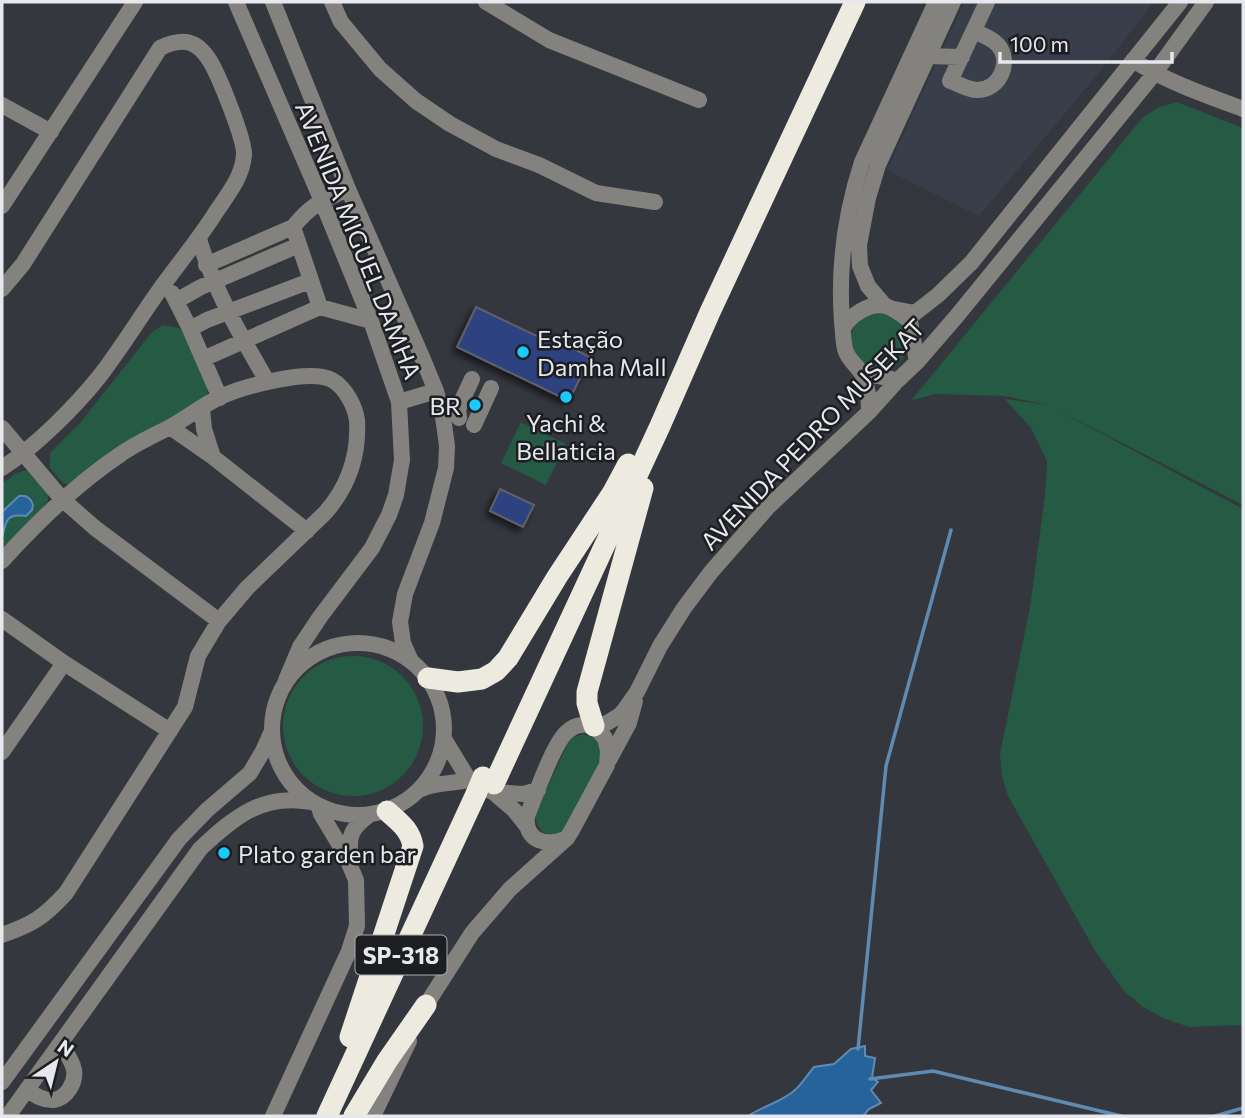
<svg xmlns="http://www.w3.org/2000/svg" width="1245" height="1118" viewBox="0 0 1245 1118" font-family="Commissioner,sans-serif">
  <defs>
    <filter id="shadow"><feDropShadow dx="-4" dy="4" stdDeviation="3.5" flood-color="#0009"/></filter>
  </defs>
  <rect width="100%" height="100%" fill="#34373e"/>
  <path fill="#393e4b" d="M 964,2 L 1154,2 L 1101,70 L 979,216 L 887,170 Z"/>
  <path fill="#255a44" d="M 1177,102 L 1243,128 L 1243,505 L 1054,408 L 1243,509 L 1243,1025 L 1189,1027 L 1163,1018 L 1143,1007 L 1124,991 L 1094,949 L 1008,796 L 1002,776 L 1000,754 L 1030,607 L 1045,496 L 1047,461 L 1031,428 L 1005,399 L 1048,405 L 1004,396 L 936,394 L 912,400 L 910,402 L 1143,117 L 1159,107 Z
    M850 342a29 29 0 1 1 58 0a29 29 0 1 1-58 0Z
    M 163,325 L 179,328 L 186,335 L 208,385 L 207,400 L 71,485 L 63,483 L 50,468 L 50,453 L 80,423 L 152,332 Z
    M 521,422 L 566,444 L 546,485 L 501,463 Z
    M 24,471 L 34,471 L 48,489 L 48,501 L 37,515 L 2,549 L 2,484 L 16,473 Z
    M283 726a70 70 0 1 1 140 0a70 70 0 1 1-140 0Z
    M 583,734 L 595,738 L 599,742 L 602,757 L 567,828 C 551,841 536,834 535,814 L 568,743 L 572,738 Z"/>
  <path fill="#25639a" stroke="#5f8bb3" stroke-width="2" d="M 19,496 C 26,495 31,498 33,505 L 32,510 L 26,516 C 6,513 6,521 2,538 L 2,512 Z
    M 865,1046 L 865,1056 L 875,1058 L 872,1078 L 878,1082 L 871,1090 L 881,1103 L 869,1109 L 863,1116 L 748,1116 C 763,1106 782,1102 795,1090 C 802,1084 808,1074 814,1067 L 834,1064 L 851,1049 Z"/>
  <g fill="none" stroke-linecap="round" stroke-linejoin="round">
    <path stroke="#5f8bb3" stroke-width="3.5" d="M 858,1049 L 886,766 L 951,530
      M 870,1079 L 933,1071 L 1121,1116
      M 1215,1116 L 1243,1108"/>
  </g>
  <path fill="#2f4381" stroke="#5e6169" stroke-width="2" filter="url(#shadow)" d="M 476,307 L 547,341 L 549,337 L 590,357 L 569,401 L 457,347 Z
    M 500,489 L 534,505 L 523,527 L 490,511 Z"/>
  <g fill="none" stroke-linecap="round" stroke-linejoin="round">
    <path stroke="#83827e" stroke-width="16" d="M 236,2 L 322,201 L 371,321 L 399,402 L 402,460 L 396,495 L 389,515 L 372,548 L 320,617 L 300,647 L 286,680
      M 273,2 L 348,189 L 422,357 L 436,391 L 443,417 L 447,446 L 446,468 L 432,523 L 405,594 L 400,622 L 403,643 L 411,661
      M 332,2 L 341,22 L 380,69 L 416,101 L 450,124 L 496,149 L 539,165 L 596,193 L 655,202
      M 486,2 L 549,40 L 699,100
      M 974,31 C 982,35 992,38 998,45 C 1012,62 1000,90 977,90 C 968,90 959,84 950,81 L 987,2
      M 920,51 L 928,56 L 962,57
      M 1133,60 C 1167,82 1205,95 1243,109
      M 2,105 L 51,132
      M 348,189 C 321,201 312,204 293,227 L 320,307 L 371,321
      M 2,206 L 135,2
      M 199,239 C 214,290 241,336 267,381
      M 206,265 L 293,227
      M 2,289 L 23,264 L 160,48 C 183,37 197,40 210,61 C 219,76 245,140 244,155 C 242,178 228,194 216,212 C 201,236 183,258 166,281 C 143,312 123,346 99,377 C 74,408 35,447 2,468
      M 172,293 L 190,329 L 220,398
      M 176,301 L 201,287 L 299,245
      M 885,306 L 868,286 L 860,266 L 859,245 L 868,198 L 878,165 L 953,2
      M 894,309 L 915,313 L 938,295 L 971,263 L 1180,2
      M 843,328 C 851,315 869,302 886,306 C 895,309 902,315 910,321 L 917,362
      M 190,329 L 207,320 L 310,281
      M 203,359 L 320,307
      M 862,374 C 874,376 886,376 897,381
      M 399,402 L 436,391
      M 202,408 L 204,429 L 213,457
      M 869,412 C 869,399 868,382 860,371 C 855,364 847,358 845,349 C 843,340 843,331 842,322 C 838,268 845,214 862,162 L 936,2
      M 459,418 L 458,409 L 472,379
      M 474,425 L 491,388
      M 170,427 L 213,457 L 307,531
      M 2,428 L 62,499 L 95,528 L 219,621
      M 2,561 C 38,521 76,484 121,454 C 137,443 155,435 172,426 C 188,417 202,406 218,398 C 241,387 309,368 332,380 C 345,387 355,406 357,420 C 359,455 348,487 325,513 L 247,588 L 219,621 L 198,656 L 185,707 L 66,893 C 43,918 33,924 2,935
      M 2,619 L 64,663 L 170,731
      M272 729a86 86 0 1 1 172 0a86 86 0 1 1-172 0Z
      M 594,726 L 607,723 L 620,715 L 625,709 L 637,692 L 660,646 L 684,608 L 711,572 L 768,507 L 869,412 L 897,381 L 917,362 L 956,317 L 1154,74 L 1206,2
      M 444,739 L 469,780 L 493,792 L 514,810 L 526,825
      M 2,752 L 64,663
      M 609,760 L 629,723 L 635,701
      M 421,789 C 438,782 452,784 469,780
      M 493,792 L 523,794 L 538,790
      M 351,860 C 348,837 350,829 369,815
      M 421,1014 L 426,1005 L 472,933 L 510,889 L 567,838 L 572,830 L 607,765 L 608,751 L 605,738 L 594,726 C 584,724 576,724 568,731 C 554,741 535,797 527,816 C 524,842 548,847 567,838
      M 2,1082 L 179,839 L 207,810 L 250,773 L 263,751 L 271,733
      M 27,1090 C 35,1095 44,1101 54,1100 C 67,1098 76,1082 74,1070 C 72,1060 66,1052 60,1045
      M 8,1116 L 200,849 C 233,818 262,793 310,802
      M 273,1116 L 349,951 L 357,926 L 356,880 L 345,854 L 321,814 L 319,807
      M 373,1116 L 409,1041"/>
    <path stroke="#edeae0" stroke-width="21" d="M 428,678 L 458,682 L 482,679 L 496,671 L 508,658 L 557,577 L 613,492 L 628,464
      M 594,726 L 587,703 L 587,692 L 643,488
      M 494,784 L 660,426 L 710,312 L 855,2
      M 350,1037 L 413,846 C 410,829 399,822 387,811
      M 327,1116 L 476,794
      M 354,1116 L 387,1061 L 426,1005"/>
    <path stroke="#edeae0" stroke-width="21" d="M 476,794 L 483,777"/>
  </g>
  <g fill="#1bc9fc" stroke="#1d1e22" stroke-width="2.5">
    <circle cx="523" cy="352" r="7"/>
    <circle cx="566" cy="397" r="7"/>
    <circle cx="475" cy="405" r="7"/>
    <circle cx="224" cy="853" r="7"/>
  </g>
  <g text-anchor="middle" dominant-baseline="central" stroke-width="5" stroke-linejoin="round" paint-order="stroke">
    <rect fill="#1d1e22" stroke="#aaabb0" stroke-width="2" x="355.5" y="935.5" width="91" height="39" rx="5"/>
    <g font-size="23" font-weight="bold" fill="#e6e8ed">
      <text x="401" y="955">SP-318</text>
    </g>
    <g font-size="24" fill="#e6e8ed" stroke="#1d1e22">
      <text transform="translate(359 240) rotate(68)">AVENIDA MIGUEL DAMHA</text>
      <text transform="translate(812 434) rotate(-46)">AVENIDA PEDRO MUSEKAT</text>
    </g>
    <g font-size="24" fill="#e6e8ed" stroke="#1d1e22" text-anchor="start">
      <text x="537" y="338">Estação<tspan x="537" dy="28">Damha Mall</tspan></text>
      <text x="461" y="405" text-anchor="end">BR</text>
      <text x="566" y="422" text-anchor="middle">Yachi &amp;<tspan x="566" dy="28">Bellaticia</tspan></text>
      <text x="238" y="853">Plato garden bar</text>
    </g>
  </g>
  <rect width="1245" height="1118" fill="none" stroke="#e6e8ed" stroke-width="7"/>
  <g transform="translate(56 1062) rotate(35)" stroke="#1d1e22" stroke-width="5" paint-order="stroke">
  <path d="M0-5L12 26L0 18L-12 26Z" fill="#e6e8ed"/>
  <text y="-10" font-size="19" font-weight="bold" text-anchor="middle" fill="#e6e8ed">N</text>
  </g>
  <path d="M1000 52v10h172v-10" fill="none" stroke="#e6e8ed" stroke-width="3.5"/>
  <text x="1010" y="52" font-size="21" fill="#e6e8ed" stroke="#1d1e22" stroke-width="5" paint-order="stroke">100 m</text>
</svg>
